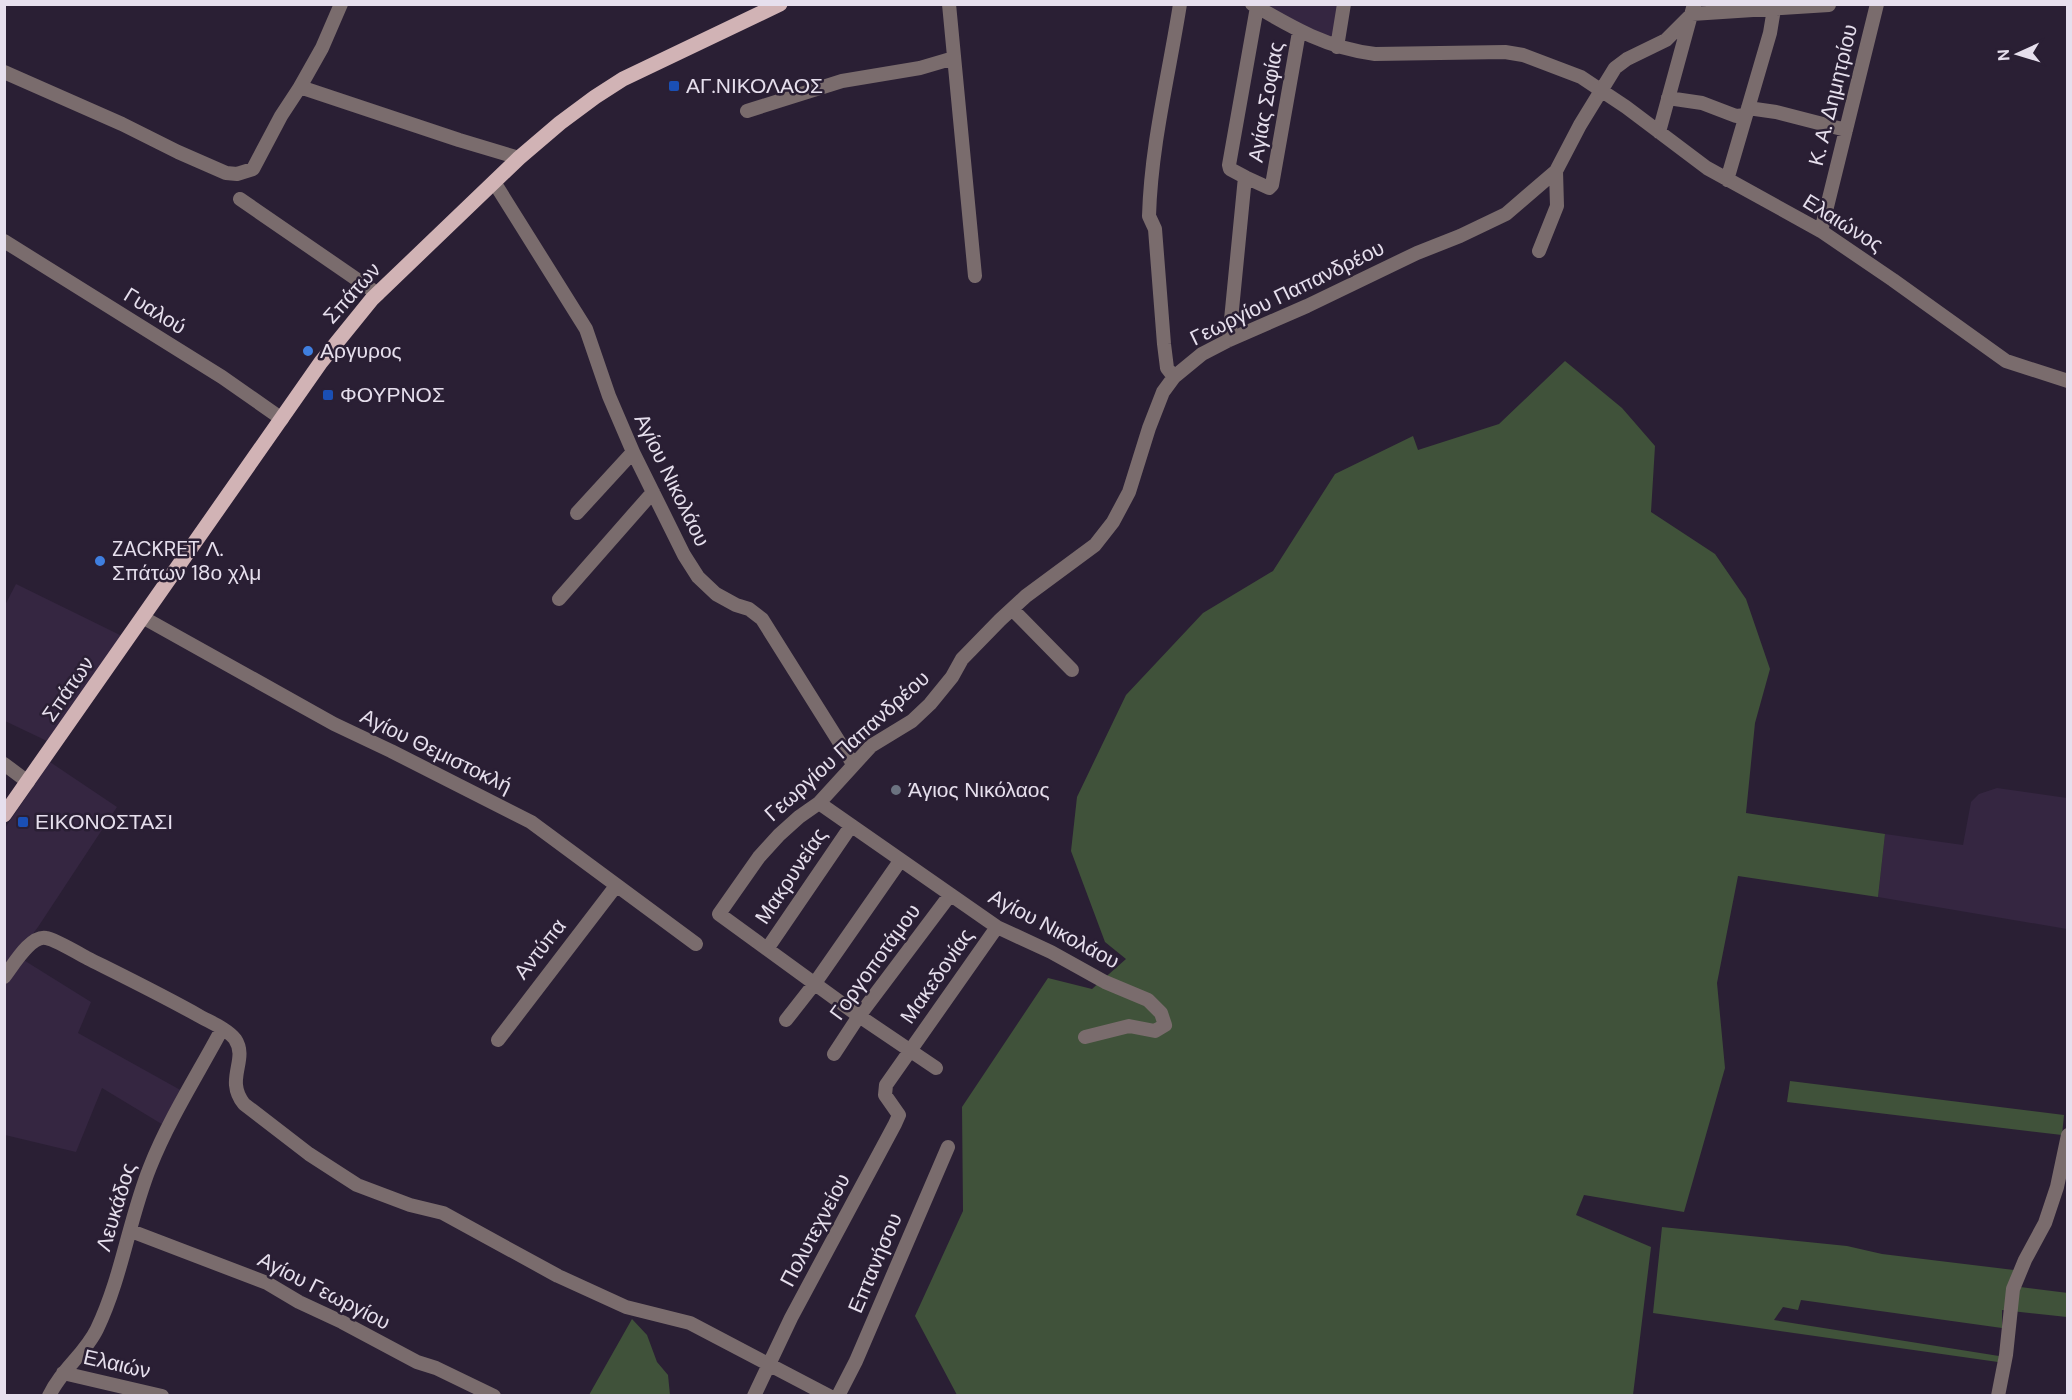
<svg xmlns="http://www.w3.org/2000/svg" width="2072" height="1400" viewBox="0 0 2072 1400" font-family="'DM Sans',sans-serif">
  <rect width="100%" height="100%" fill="#2a1f34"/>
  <path fill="#352641" d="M 1261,5 L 1339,5 L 1334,35 L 1326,37 Z
    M 16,584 L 122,636 L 47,741 L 5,721 L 4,607 Z
    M 50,762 L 117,807 L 38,927 L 5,971 L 5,828 Z
    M 1997,788 L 2067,798 L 2067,929 L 1878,897 L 1885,834 L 1963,845 L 1971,802 L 1979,794 Z
    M 22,959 L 91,1002 L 78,1033 L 184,1092 L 165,1126 L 102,1088 L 76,1152 L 5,1135 L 4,982 Z"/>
  <path fill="#40523a" d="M 1565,361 L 1622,408 L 1655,446 L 1651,512 L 1715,554 L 1746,599 L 1770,669 L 1755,723 L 1746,813 L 1885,834 L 1878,897 L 1738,876 L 1717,983 L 1725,1068 L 1684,1212 L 1584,1195 L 1576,1215 L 1651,1247 L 1633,1395 L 957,1395 L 915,1316 L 963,1211 L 962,1107 L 1048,978 L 1092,989 L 1126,959 L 1105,942 L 1071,851 L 1077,797 L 1126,695 L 1203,613 L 1273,571 L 1335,474 L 1413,436 L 1418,450 L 1499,424 Z
    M 1790,1081 L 2064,1115 L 2062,1135 L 1787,1102 Z
    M 1662,1227 L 1847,1246 L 1882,1254 L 2014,1270 L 2020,1287 L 2068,1293 L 2067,1317 L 2002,1310 L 2002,1328 L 1801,1300 L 1798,1310 L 1783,1307 L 1774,1320 L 1999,1356 L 1998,1362 L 1653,1313 Z
    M 632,1319 L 647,1335 L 657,1362 L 668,1375 L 670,1395 L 589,1395 Z"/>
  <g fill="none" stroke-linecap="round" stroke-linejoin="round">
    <path stroke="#7a6c6d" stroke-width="14" d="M 949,4 L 975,276
      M 1252,4 C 1293,28 1327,48 1375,54 L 1505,52 L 1523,55 L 1581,77 L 1626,107 L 1707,168 L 1821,231 L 1893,280 L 2006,361 L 2068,381
      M 1337,47 L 1344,4
      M 4,72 L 122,124 L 178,152 L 226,173 L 237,174 L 253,169 L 281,116 L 300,87 L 459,140 L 519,158
      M 300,87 L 322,48 L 341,4
      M 1668,98 L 1702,103 L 1736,116 L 1746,115
      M 1748,108 L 1776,112 L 1846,130
      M 747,111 L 842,81 L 920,68 L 954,58
      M 1659,132 L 1694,4
      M 1245,177 L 1269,188 L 1272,185 L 1299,32
      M 1727,180 L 1770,33 L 1774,9
      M 494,182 L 586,329 L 609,396 L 633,452 L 684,555 L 698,577 L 716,594 L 736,605 L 749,609 L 762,619 L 853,764
      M 240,199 L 378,294
      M 1821,231 L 1877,4
      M 4,241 L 222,377 L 282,419
      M 1539,251 L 1557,206 L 1556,171
      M 1229,340 L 1245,177 L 1230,169 L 1229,165 L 1257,7
      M 1174,377 L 1167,368 L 1164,344 L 1155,229 L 1149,216 C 1151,145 1169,74 1180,4
      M 577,513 L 633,452
      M 559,599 L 653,492
      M 1012,609 L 1072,670
      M 144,618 L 334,724 L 391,751 L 531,822 L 696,944
      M 4,764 L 28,782
      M 819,803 L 997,927 L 1051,952 L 1105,982 L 1148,1000 L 1161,1013 L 1165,1025 L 1155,1031 L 1129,1026 L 1085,1037
      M 767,949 L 851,826
      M 4,977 C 13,966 30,935 46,938 C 54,939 78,953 87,958 C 125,977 164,996 201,1017 C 212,1023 227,1029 235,1039 C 249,1060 224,1079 244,1104 L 309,1154 L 357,1185 L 410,1205 L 443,1213 L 558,1276 L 626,1307 L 690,1323 L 829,1396
      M 786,1020 L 815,983 L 900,861
      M 498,1040 L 616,886
      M 834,1054 L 859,1016 L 950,895
      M 936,1068 L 859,1016 L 719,914 L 759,857 L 779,835 L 799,817 L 819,803 L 871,746 L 912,721 L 930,704 L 952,677 L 962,659 L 1000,620 L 1026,596 L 1095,545 L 1113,522 L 1129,492 L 1149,428 L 1163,392 L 1174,377 L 1202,354 L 1229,340 L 1307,306 L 1417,253 L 1460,236 L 1506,214 L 1556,171 L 1580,125 L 1615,68 L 1627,59 L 1666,40 L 1692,14 L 1829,5
      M 131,1231 L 267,1283 L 299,1302 L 342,1322 L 417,1362 L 436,1368 L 494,1396
      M 63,1373 L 162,1396
      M 49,1396 C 61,1370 85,1354 97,1329 C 122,1277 129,1219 150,1167 C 169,1119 198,1074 222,1029
      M 754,1396 L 791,1318 L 895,1124 L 899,1115 L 885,1095 L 886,1085 L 997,927
      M 838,1396 L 856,1361 L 948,1147
      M 1998,1396 L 2006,1355 L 2013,1289 L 2025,1260 L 2045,1223 L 2057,1187 L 2068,1135"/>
    <path stroke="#d1b3b5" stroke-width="15" d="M 4,815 L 321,362 L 372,299 L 519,158 L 560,123 L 595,97 L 623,79 L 780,4"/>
  </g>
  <g fill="#1a4fb4" stroke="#2a1f34" stroke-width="2">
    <rect x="668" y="80" width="12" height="12" rx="3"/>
    <rect x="322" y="389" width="12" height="12" rx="3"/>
    <rect x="17" y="816" width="12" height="12" rx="3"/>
  </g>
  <g fill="#3f7fe0" stroke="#2a1f34" stroke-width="2">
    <circle cx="308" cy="351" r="6"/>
    <circle cx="100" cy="561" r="6"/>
  </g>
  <circle fill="#6b7280" stroke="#2a1f34" stroke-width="2" cx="896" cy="790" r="6"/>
  <g text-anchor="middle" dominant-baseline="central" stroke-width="5" stroke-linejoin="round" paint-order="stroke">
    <g font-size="21" fill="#e6dfed" stroke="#2a1f34" text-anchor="start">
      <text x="686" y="86">ΑΓ.ΝΙΚΟΛΑΟΣ</text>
      <text x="320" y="351">Αργυρος</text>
      <text x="340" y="395">ΦΟΥΡΝΟΣ</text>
      <text x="112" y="549">ZACKRET Λ.<tspan x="112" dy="24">Σπάτων 18ο χλμ</tspan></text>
      <text x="908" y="790">Άγιος Νικόλαος</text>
      <text x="35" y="822">ΕΙΚΟΝΟΣΤΑΣΙ</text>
    </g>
    <g font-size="21" fill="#e6dfed" stroke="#2a1f34">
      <text transform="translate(1833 95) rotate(-76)">Κ. Α. Δημητρίου</text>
      <text transform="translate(1266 102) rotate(-80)">Αγίας Σοφίας</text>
      <text transform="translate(1843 223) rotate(32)">Ελαιώνος</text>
      <text transform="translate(352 293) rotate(-48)">Σπάτων</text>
      <text transform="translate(1287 293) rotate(-26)">Γεωργίου Παπανδρέου</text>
      <text transform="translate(155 311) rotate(32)">Γυαλού</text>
      <text transform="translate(672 480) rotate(64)">Αγίου Νικολάου</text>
      <text transform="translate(68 689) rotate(-55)">Σπάτων</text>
      <text transform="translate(847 746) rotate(-42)">Γεωργίου Παπανδρέου</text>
      <text transform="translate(436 751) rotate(26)">Αγίου Θεμιστοκλή</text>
      <text transform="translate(791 876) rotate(-56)">Μακρυνείας</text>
      <text transform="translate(1054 929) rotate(28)">Αγίου Νικολάου</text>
      <text transform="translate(540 949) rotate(-52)">Αντύπα</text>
      <text transform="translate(875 962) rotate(-54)">Γοργοποτάμου</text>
      <text transform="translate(937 976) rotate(-55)">Μακεδονίας</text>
      <text transform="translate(116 1207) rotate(-73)">Λευκάδος</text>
      <text transform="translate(815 1230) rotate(-62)">Πολυτεχνείου</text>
      <text transform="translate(875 1263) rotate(-67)">Επτανήσου</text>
      <text transform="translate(324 1291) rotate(27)">Αγίου Γεωργίου</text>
      <text transform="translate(117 1364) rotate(13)">Ελαιών</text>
    </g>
  </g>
  <rect width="2072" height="1400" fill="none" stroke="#e6dfed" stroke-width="12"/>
  <g transform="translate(2018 54) rotate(266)" stroke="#2a1f34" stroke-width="4.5" paint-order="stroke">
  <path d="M0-4.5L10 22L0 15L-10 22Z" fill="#e6dfed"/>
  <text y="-9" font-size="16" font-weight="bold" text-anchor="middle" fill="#e6dfed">N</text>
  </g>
</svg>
